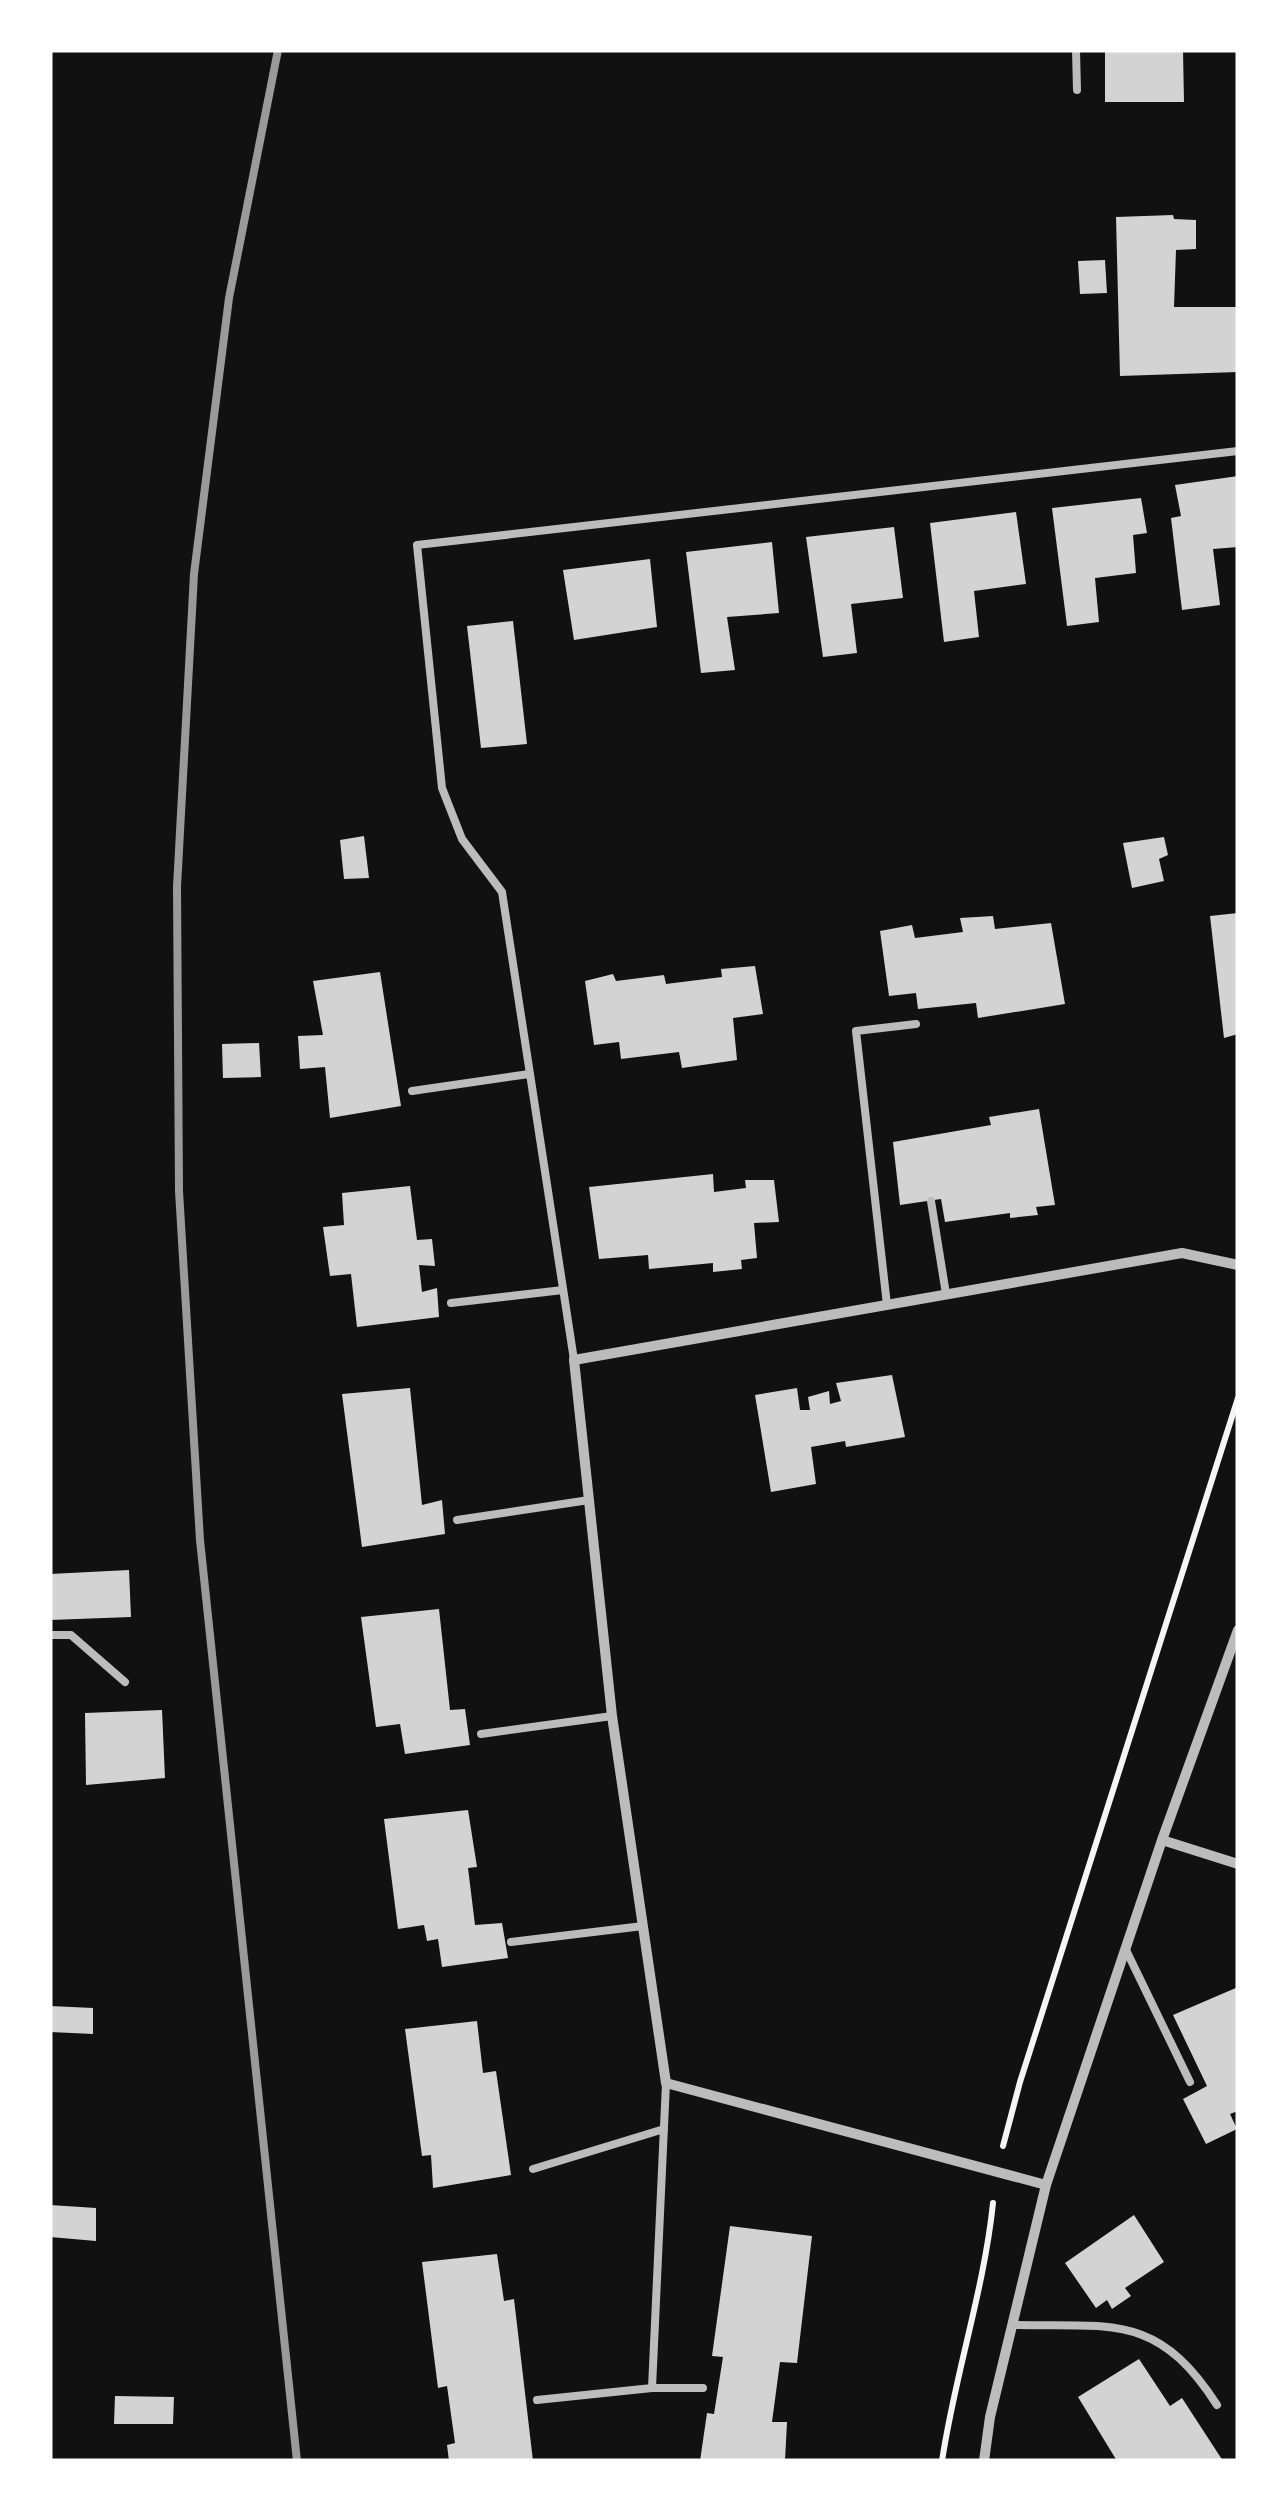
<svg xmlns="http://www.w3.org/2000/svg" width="1288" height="2511" viewBox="0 0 1288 2511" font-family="Arial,sans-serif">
  <rect width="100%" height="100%" fill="#111"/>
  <path fill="#d3d3d3" d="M 1105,50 L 1183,50 L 1184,102 L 1105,102 Z
    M 1173,215 L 1174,219 L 1196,220 L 1196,249 L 1176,250 L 1174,307 L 1238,307 L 1238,372 L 1120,376 L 1116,217 Z
    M 1105,260 L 1107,293 L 1080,294 L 1078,261 Z
    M 1238,476 L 1238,547 L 1213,549 L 1220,605 L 1182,610 L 1171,518 L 1181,516 L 1175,485 Z
    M 1141,498 L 1147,533 L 1133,535 L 1136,573 L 1095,578 L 1099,622 L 1067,626 L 1052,508 Z
    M 1016,512 L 1026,584 L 974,591 L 979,637 L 944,642 L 930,523 Z
    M 894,527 L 903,598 L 851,604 L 857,653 L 823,657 L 806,537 Z
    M 772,542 L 779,613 L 727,617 L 735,670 L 701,673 L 686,552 Z
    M 650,559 L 657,627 L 574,640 L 563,570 Z
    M 513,621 L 527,744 L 481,748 L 467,626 Z
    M 364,836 L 369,878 L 344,879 L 340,840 Z
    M 1164,837 L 1168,855 L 1159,859 L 1164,881 L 1132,888 L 1123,843 Z
    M 1238,913 L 1238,1034 L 1224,1038 L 1210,916 Z
    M 993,916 L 995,929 L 1051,923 L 1065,1004 L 978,1018 L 976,1003 L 918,1009 L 916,993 L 889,996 L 880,931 L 912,925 L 915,938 L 963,932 L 960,918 Z
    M 755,966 L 763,1014 L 733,1018 L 737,1060 L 682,1068 L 679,1052 L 621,1059 L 619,1042 L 594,1045 L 585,981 L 613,974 L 616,981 L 664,975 L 666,984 L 722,977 L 721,969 Z
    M 380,972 L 401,1106 L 330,1118 L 325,1067 L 300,1069 L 298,1036 L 323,1035 L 313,981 Z
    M 259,1043 L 261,1077 L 223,1078 L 222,1044 Z
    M 1039,1109 L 1055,1205 L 1036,1207 L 1038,1215 L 1010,1218 L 1010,1213 L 945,1222 L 941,1199 L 900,1205 L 893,1142 L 991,1125 L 989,1117 Z
    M 713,1174 L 714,1192 L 746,1188 L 745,1180 L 774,1180 L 779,1222 L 754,1223 L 757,1258 L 741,1260 L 742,1269 L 713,1272 L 713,1263 L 649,1269 L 648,1255 L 599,1259 L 589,1187 Z
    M 410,1186 L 417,1240 L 432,1239 L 435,1266 L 419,1265 L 422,1292 L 437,1288 L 439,1317 L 357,1327 L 351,1274 L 330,1276 L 323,1227 L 344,1225 L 342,1193 Z
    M 892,1375 L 905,1437 L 846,1447 L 845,1441 L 811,1447 L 816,1484 L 771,1492 L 755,1395 L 797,1388 L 800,1410 L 810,1410 L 808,1397 L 829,1391 L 830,1404 L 841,1401 L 836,1383 Z
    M 410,1388 L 422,1505 L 442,1500 L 445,1534 L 362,1547 L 342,1394 Z
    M 129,1570 L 131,1617 L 50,1620 L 50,1574 Z
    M 439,1609 L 450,1710 L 465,1709 L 470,1745 L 405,1754 L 400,1724 L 376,1727 L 361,1617 Z
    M 162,1710 L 165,1778 L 86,1785 L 85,1713 Z
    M 468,1810 L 477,1867 L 468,1868 L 475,1925 L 502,1923 L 508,1958 L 442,1967 L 438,1939 L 427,1941 L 424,1925 L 398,1929 L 384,1819 Z
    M 1238,1987 L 1238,2111 L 1230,2114 L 1237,2129 L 1206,2144 L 1183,2099 L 1207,2086 L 1173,2015 Z
    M 50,2006 L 93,2008 L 93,2034 L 50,2032 Z
    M 477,2021 L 483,2073 L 496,2071 L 511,2175 L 433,2188 L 431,2155 L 422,2156 L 405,2029 Z
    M 50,2205 L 96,2208 L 96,2241 L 50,2237 Z
    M 1134,2215 L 1164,2262 L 1125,2288 L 1131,2296 L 1112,2309 L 1107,2300 L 1096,2308 L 1065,2263 Z
    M 730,2226 L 812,2236 L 797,2363 L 780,2362 L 772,2422 L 787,2422 L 785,2461 L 700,2461 L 707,2413 L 714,2414 L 723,2357 L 712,2356 Z
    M 497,2254 L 504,2301 L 514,2299 L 533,2461 L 449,2461 L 447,2445 L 455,2443 L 447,2386 L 438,2388 L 422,2262 Z
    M 1139,2359 L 1170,2406 L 1182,2398 L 1223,2461 L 1117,2461 L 1078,2397 Z
    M 115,2396 L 174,2397 L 173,2424 L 114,2424 Z"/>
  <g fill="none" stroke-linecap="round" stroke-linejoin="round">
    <path stroke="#f5f5f5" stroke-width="6" d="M 1003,2146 L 1020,2082 L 1238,1398
      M 942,2461 C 955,2374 984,2290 993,2203"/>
    <path stroke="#bcbcbc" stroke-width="8" d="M 1076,50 L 1077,90
      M 412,1091 L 529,1074
      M 931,1201 L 946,1294
      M 451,1303 L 563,1290
      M 887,1305 L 856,1031 L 916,1024
      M 574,1360 L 502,892 L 462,839 L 442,788 L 417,545 L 1238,451
      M 457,1520 L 589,1500
      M 50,1635 L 71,1635 L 125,1682
      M 481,1734 L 612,1716
      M 511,1942 L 643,1926
      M 1126,1950 L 1190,2082
      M 533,2169 L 664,2129
      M 1012,2325 C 1112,2327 1157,2312 1217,2405
      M 652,2388 L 666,2083
      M 537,2400 L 652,2388 L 703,2388"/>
    <path stroke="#bcbcbc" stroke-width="10" d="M 1238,1630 L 1162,1840 L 1238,1864
      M 1046,2185 L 666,2083 L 612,1716 L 574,1360 L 1182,1253 L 1238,1265
      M 984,2461 L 990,2417 L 1046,2185 L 1162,1840"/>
    <path stroke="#9a9a9a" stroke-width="8" d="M 278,50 L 229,298 L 194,574 L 177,887 L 179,1191 L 200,1540 L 297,2461"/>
  </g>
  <rect width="1288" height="2511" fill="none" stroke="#ffffff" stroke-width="105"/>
</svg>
